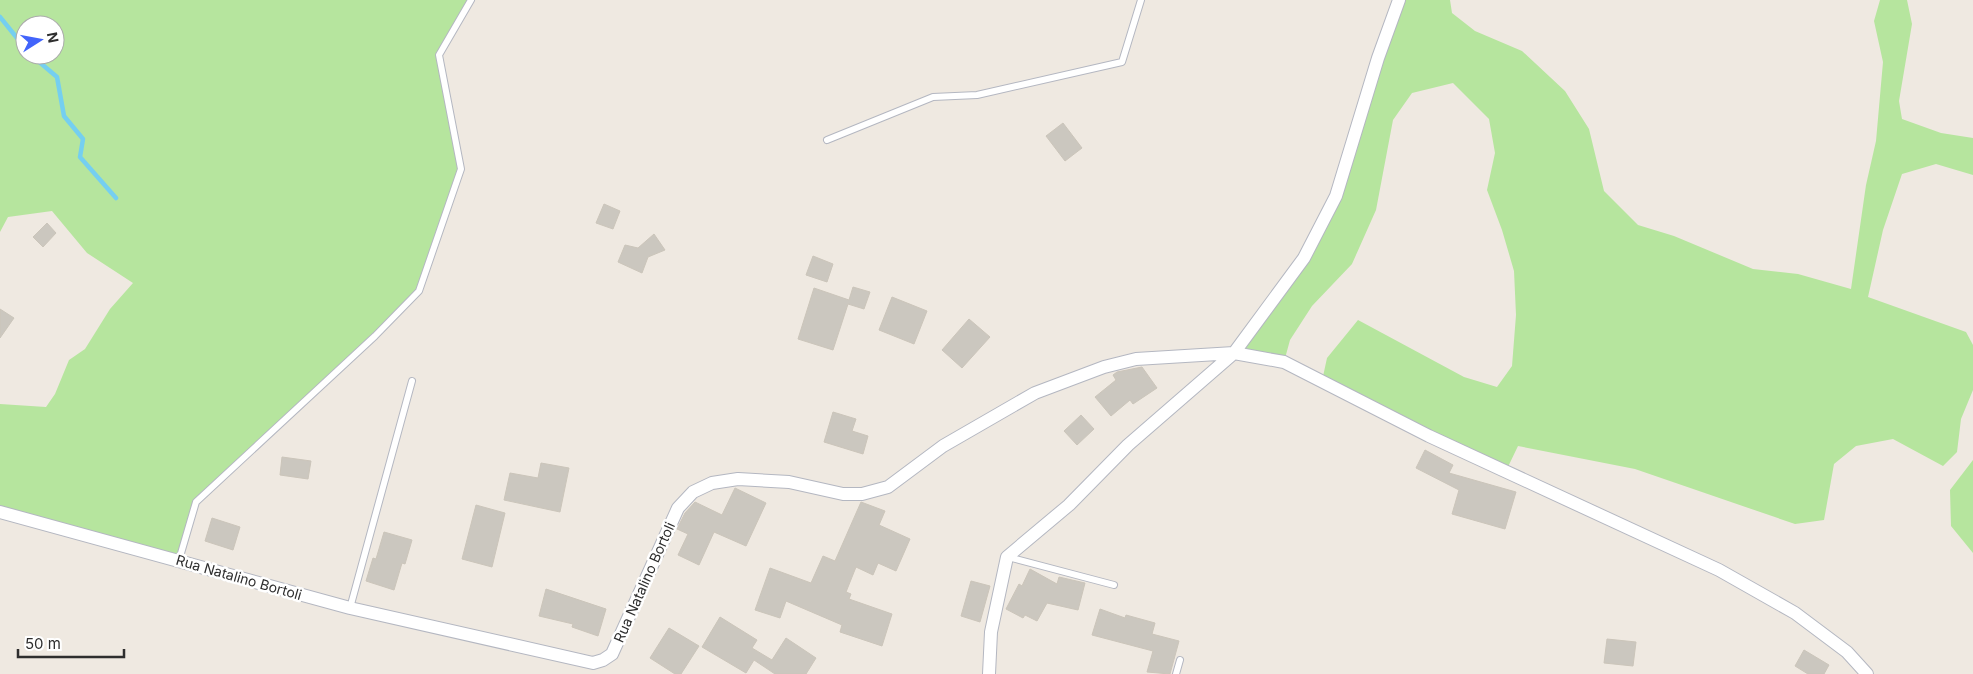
<svg xmlns="http://www.w3.org/2000/svg" width="1973" height="674" viewBox="0 0 1973 674" font-family="Inter,sans-serif">
  <rect width="100%" height="100%" fill="#efe9e1"/>
  <path fill="#b6e59e" fill-rule="evenodd" d="M 0,0 L 471,0 L 439,55 L 461,169 L 419,291 L 196,502 L 179,560 L 0,512 L 0,404 L 46,407 L 55,394 L 69,360 L 85,349 L 110,309 L 133,283 L 87,253 L 52,211 L 8,217 L 0,232 ZM 25,25 L 55,25 L 55,55 L 25,55 Z
    M 1399,0 L 1450,0 L 1452,13 L 1475,31 L 1522,51 L 1565,91 L 1589,129 L 1604,191 L 1638,225 L 1674,236 L 1753,269 L 1798,274 L 1851,289 L 1866,185 L 1876,141 L 1883,62 L 1874,21 L 1880,0 L 1907,0 L 1912,24 L 1899,101 L 1902,119 L 1941,133 L 1973,138 L 1973,175 L 1936,164 L 1902,174 L 1883,230 L 1868,297 L 1966,332 L 1973,345 L 1973,390 L 1961,419 L 1957,452 L 1943,466 L 1893,439 L 1856,446 L 1834,464 L 1824,520 L 1795,524 L 1635,469 L 1518,446 L 1506,471 L 1322,381 L 1327,358 L 1358,320 L 1464,377 L 1497,387 L 1512,366 L 1516,315 L 1514,271 L 1502,230 L 1487,190 L 1495,153 L 1489,119 L 1453,83 L 1412,93 L 1393,120 L 1376,210 L 1352,264 L 1312,306 L 1290,340 L 1284,362 L 1234,353 L 1304,258 L 1336,196 Z
    M 1973,460 L 1973,553 L 1951,526 L 1950,490 Z"/>
  <g fill="none" stroke-linecap="round" stroke-linejoin="round">
    <path stroke="#75cff0" stroke-width="4.5" d="M 0,17 L 25,48
      M 31,55 L 57,77 L 64,116 L 83,139 L 80,157 L 116,198"/>
  </g>
  <path fill="#cbc7bf" stroke="#cbc5ba" d="M 1063,123 L 1082,148 L 1065,161 L 1046,136 Z
    M 604,204 L 620,211 L 613,229 L 596,223 Z
    M 47,223 L 56,233 L 43,247 L 33,237 Z
    M 654,234 L 665,250 L 648,257 L 642,273 L 618,262 L 625,245 L 638,248 Z
    M 813,256 L 833,264 L 827,282 L 806,275 Z
    M 853,287 L 870,292 L 864,309 L 848,304 L 833,350 L 798,339 L 814,288 L 849,300 Z
    M 892,297 L 927,311 L 914,344 L 879,330 Z
    M 0,309 L 14,318 L 0,338 Z
    M 969,319 L 990,337 L 962,368 L 942,350 Z
    M 1142,367 L 1157,388 L 1133,404 L 1130,400 L 1111,416 L 1095,397 L 1116,380 L 1113,375 L 1117,372 Z
    M 833,412 L 856,419 L 852,431 L 868,436 L 863,454 L 824,442 Z
    M 1081,415 L 1094,429 L 1077,445 L 1064,431 Z
    M 1425,450 L 1453,465 L 1449,473 L 1516,492 L 1505,529 L 1452,514 L 1459,490 L 1416,468 Z
    M 282,457 L 311,461 L 308,479 L 280,475 Z
    M 541,463 L 569,468 L 560,512 L 504,500 L 510,473 L 538,478 Z
    M 735,488 L 766,503 L 746,546 L 714,532 L 699,565 L 678,555 L 688,534 L 677,529 L 685,513 L 695,502 L 722,515 Z
    M 861,502 L 885,511 L 879,525 L 910,539 L 896,571 L 878,563 L 873,575 L 856,567 L 846,592 L 851,594 L 849,599 L 892,614 L 882,646 L 840,632 L 842,625 L 786,601 L 780,618 L 755,610 L 770,568 L 811,583 L 823,556 L 835,561 Z
    M 476,505 L 505,513 L 492,567 L 462,559 Z
    M 212,518 L 240,527 L 233,550 L 205,541 Z
    M 384,532 L 412,540 L 405,564 L 402,563 L 394,590 L 366,581 L 373,558 L 376,559 Z
    M 1030,569 L 1057,584 L 1059,577 L 1085,583 L 1078,610 L 1047,603 L 1037,621 L 1025,615 L 1023,618 L 1006,609 L 1019,584 L 1022,586 Z
    M 971,581 L 990,586 L 980,622 L 961,616 Z
    M 546,589 L 606,609 L 598,636 L 572,627 L 573,624 L 539,616 Z
    M 1100,609 L 1125,618 L 1126,615 L 1155,623 L 1152,634 L 1179,641 L 1170,674 L 1147,672 L 1153,651 L 1092,635 Z
    M 720,617 L 757,640 L 752,648 L 772,660 L 786,638 L 816,658 L 806,674 L 775,674 L 754,660 L 746,673 L 702,647 Z
    M 669,628 L 699,646 L 681,674 L 675,674 L 650,658 Z
    M 1607,639 L 1636,642 L 1633,666 L 1604,663 Z
    M 1804,650 L 1829,665 L 1824,674 L 1808,674 L 1795,666 Z"/>
  <g fill="none" stroke-linecap="round" stroke-linejoin="round">
    <defs>
      <path id="service" d="M 827,140 L 933,97 L 977,95 L 1122,62 L 1141,0
        M 1008,557 L 1114,585
        M 179,560 L 196,502 L 375,336 L 419,291 L 461,169 L 439,55 L 471,0
        M 350,608 L 412,381
        M 1176,674 L 1180,660"/>
      <path id="minor" d="M 0,512 L 350,608 L 593,663 L 603,660 L 612,654 L 678,508 L 693,492 L 712,483 L 738,479 L 789,482 L 843,494 L 862,494 L 888,487 L 943,446 L 1035,393 L 1104,367 L 1136,359 L 1234,353 L 1284,362 L 1429,436 L 1719,570 L 1795,613 L 1847,652 L 1867,674
        M 989,674 L 991,632 L 1007,557 L 1069,505 L 1128,445 L 1234,353 L 1304,258 L 1336,196 L 1378,58 L 1399,0"/>
    </defs>
    <use href="#service" stroke="#b4b7c1" stroke-width="8"/>
    <use href="#minor" stroke="#b4b7c1" stroke-width="14"/>
    <use href="#service" stroke="#fff" stroke-width="6"/>
    <use href="#minor" stroke="#fff" stroke-width="12"/>
  </g>
  <g text-anchor="middle" dominant-baseline="central" stroke-width="5" stroke-linejoin="round" paint-order="stroke">
    <g font-size="14" fill="#2e2e2e" stroke="#fff">
      <text transform="translate(239 577) rotate(16)">Rua Natalino Bortoli</text>
      <text transform="translate(644 582) rotate(-66)">Rua Natalino Bortoli</text>
    </g>
  </g>
  <g transform="translate(40 40) rotate(79)"><circle r="24" fill="#ffffff" stroke="#ababab"/>
  <path d="M0-4L9 19L0 12L-9 19Z" fill="#4264fb"/>
  <text y="-8" font-size="14" font-weight="bold" text-anchor="middle" fill="#2e2e2e">N</text>
  </g>
  <path d="M18 649v8h106v-8" fill="none" stroke="#2e2e2e" stroke-width="2.5"/>
  <text x="25" y="649" font-size="15" fill="#2e2e2e" stroke="#ffffff" stroke-width="4" paint-order="stroke">50 m</text>
</svg>
